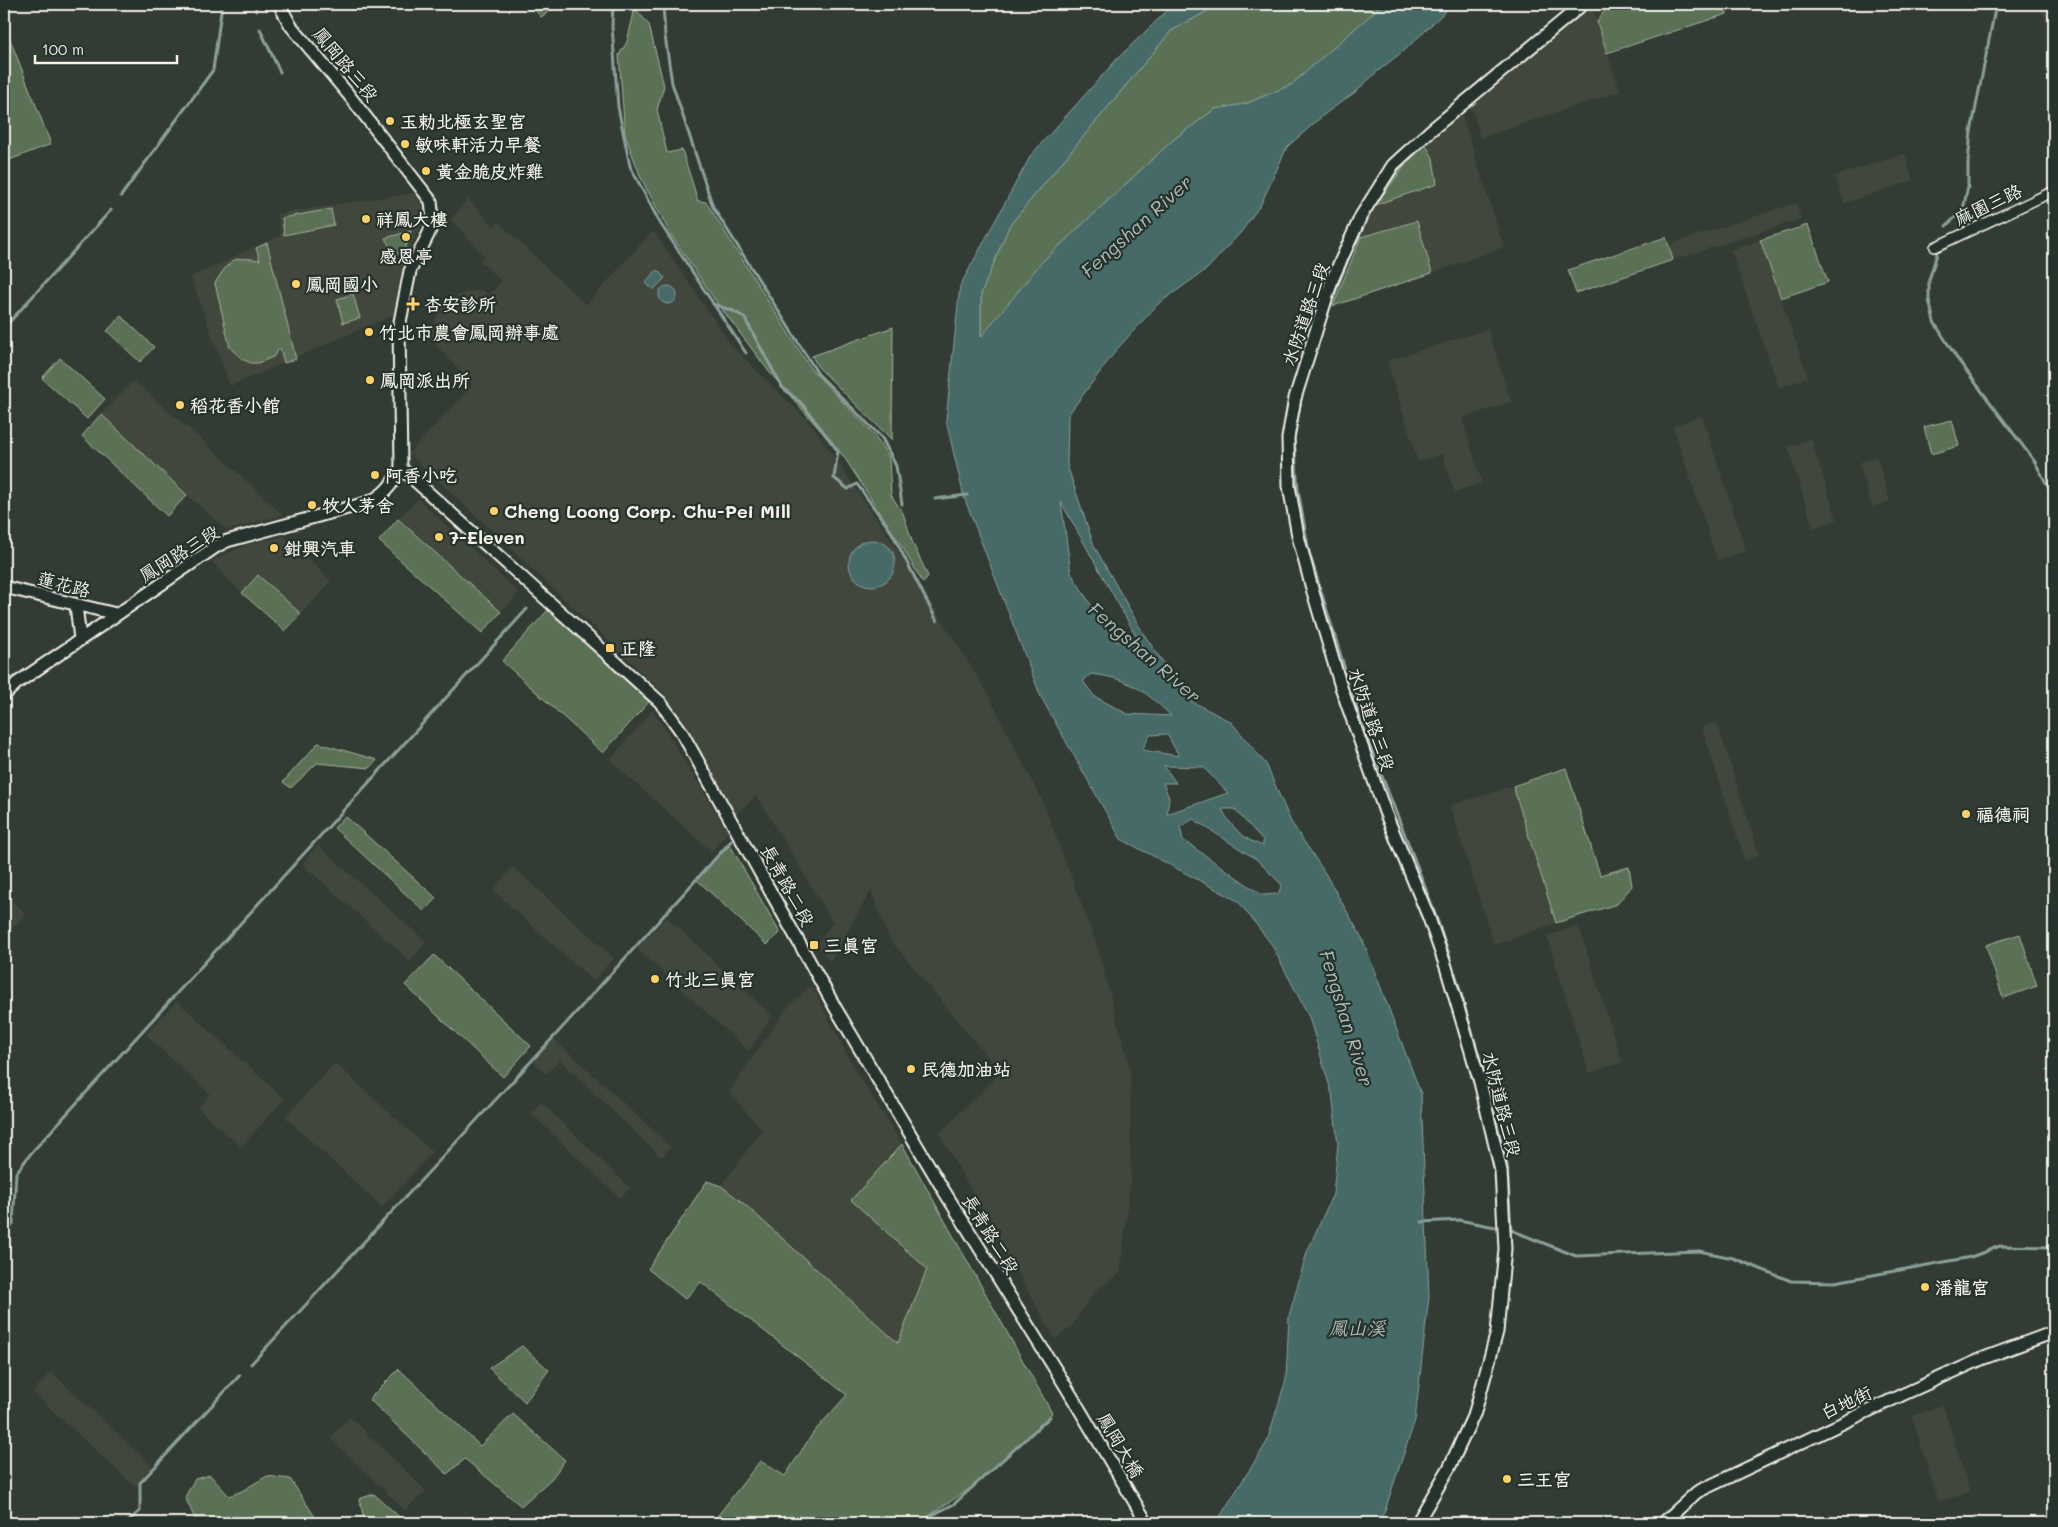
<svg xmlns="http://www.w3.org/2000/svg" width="2058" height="1527" viewBox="0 0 2058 1527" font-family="Mali,'LXGW WenKai TC',sans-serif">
  <rect width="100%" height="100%" fill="#333c34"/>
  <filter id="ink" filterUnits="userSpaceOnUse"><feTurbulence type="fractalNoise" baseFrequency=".02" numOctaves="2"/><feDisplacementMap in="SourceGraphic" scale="10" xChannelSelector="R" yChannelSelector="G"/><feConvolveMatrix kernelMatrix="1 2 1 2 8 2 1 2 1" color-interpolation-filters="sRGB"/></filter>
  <g filter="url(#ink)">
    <path fill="#43463d" d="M 1586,4 L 1591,4 L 1620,91 L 1480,138 L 1474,114 L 1467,105 Z
      M 2038,4 L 2054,4 L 2054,24 L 2049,27 Z
      M 1462,115 L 1504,247 L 1432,273 L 1417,221 L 1361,237 L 1375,205 L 1437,184 L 1433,158 L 1426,145 Z
      M 1905,154 L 1913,181 L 1844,203 L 1835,176 Z
      M 419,192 L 424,204 L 422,222 L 406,257 L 397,290 L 395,314 L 230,386 L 191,277 L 281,235 L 277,214 Z
      M 468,199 L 494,227 L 498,222 L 586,305 L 653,231 L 732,346 L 812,425 L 903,558 L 986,691 L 1043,802 L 1096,943 L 1130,1068 L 1131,1175 L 1120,1273 L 1095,1291 L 1072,1326 L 1055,1339 L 939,1133 L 1001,1073 L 889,938 L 871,890 L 830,962 L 817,945 L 833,922 L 756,795 L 736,815 L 666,695 L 409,453 L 473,385 L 429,337 L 442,303 L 467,292 L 483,290 L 489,296 L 501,281 L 480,261 L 484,256 L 451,219 Z
      M 1796,203 L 1801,219 L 1673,260 L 1668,245 Z
      M 1760,240 L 1808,377 L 1779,388 L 1731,250 Z
      M 1488,329 L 1511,402 L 1462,418 L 1482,483 L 1454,492 L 1442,454 L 1418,462 L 1387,361 Z
      M 134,381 L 210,447 L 283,515 L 227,530 L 187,495 L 101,414 Z
      M 1702,416 L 1746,551 L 1717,560 L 1673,426 Z
      M 1811,439 L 1837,520 L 1813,528 L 1788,447 Z
      M 1877,457 L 1890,501 L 1872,507 L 1859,463 Z
      M 418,499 L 519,593 L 501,612 L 398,519 Z
      M 284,536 L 331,581 L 301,614 L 258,576 L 242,593 L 211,561 L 251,543 Z
      M 653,710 L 728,832 L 711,851 L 610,760 Z
      M 1717,722 L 1759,855 L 1745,861 L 1702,727 Z
      M 1513,786 L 1556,923 L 1494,945 L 1450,806 Z
      M 318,845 L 426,942 L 410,961 L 302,864 Z
      M 513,867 L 614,958 L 593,981 L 493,890 Z
      M 4,894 L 26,914 L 4,937 Z
      M 667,917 L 772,1016 L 749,1051 L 637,949 Z
      M 1579,926 L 1622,1062 L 1589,1073 L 1547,936 Z
      M 811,985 L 855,1070 L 902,1144 L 851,1200 L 927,1269 L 898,1343 L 742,1202 L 721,1186 L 762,1130 L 729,1092 L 787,1008 Z
      M 177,1001 L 284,1099 L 241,1147 L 198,1108 L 210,1094 L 146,1035 Z
      M 554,1039 L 671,1147 L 661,1157 L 560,1060 L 546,1074 L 533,1061 Z
      M 335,1063 L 432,1152 L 382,1207 L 285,1117 Z
      M 541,1102 L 630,1188 L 620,1198 L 531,1113 Z
      M 51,1372 L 153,1467 L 135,1487 L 33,1392 Z
      M 1943,1405 L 1970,1492 L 1938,1502 L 1912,1416 Z
      M 350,1417 L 426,1491 L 405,1510 L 330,1438 Z"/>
    <path fill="#5a7155" stroke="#a7b19e" d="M 530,4 L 560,4 L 541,17 Z
      M 1220,4 L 1383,4 L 1291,85 L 1245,104 L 1215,109 L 1173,140 L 1041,263 L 981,338 L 981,294 L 1009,226 L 1171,31 Z
      M 1606,4 L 1724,4 L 1727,14 L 1607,53 L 1597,22 L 1607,7 Z
      M 635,8 L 649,25 L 664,86 L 657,110 L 667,153 L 682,150 L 698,201 L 706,202 L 811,369 L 871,431 L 889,457 L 891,495 L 903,513 L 913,544 L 928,576 L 923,583 L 903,548 L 844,457 L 770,373 L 715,300 L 671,235 L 641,178 L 625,135 L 619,55 L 627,42 Z
      M 9,37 L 51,144 L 4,162 L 4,40 Z
      M 1426,145 L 1433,158 L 1437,184 L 1375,205 L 1407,163 Z
      M 331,209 L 334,225 L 284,235 L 282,218 Z
      M 1417,221 L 1432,273 L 1333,306 L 1361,237 Z
      M 1808,225 L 1828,282 L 1781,298 L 1760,240 Z
      M 411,231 L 404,253 L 394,255 L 385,238 Z
      M 1666,237 L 1673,260 L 1576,293 L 1568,270 Z
      M 267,243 L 296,359 L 284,363 L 280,348 L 273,357 L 258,363 L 251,363 L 242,359 L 230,348 L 215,283 C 231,259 231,256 260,260 L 256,248 Z
      M 353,294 L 360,318 L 343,323 L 337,299 Z
      M 121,316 L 154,347 L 140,362 L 107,331 Z
      M 893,327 L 892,440 L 818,367 L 812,356 Z
      M 60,358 L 105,399 L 87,419 L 42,378 Z
      M 101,414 L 187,495 L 167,516 L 82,436 Z
      M 1952,420 L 1959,446 L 1931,454 L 1924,427 Z
      M 398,519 L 501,612 L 482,633 L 379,541 Z
      M 258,575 L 301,614 L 285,631 L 242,593 Z
      M 548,610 L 649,702 L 603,753 L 502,661 Z
      M 318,743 L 377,760 L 370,768 L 317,763 L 291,788 L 283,782 Z
      M 1566,768 L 1600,875 L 1629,867 L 1632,886 L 1617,904 L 1556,923 L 1513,786 Z
      M 345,816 L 436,898 L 424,911 L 334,828 Z
      M 730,845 L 780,933 L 767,945 L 696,879 Z
      M 2020,934 L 2037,986 L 2003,998 L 1986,945 Z
      M 434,955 L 531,1046 L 503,1077 L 405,985 Z
      M 902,1144 L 1052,1413 L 978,1483 L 918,1523 L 712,1523 L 760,1461 L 785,1476 L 813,1433 L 847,1395 L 701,1282 L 685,1299 L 648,1269 L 707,1181 L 721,1186 L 742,1202 L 898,1343 L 927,1269 L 851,1200 Z
      M 522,1346 L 549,1370 L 525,1402 L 489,1368 Z
      M 399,1369 L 480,1446 L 513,1414 L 565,1460 L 552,1478 L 521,1506 L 465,1459 L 447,1474 L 369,1399 Z
      M 210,1475 L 229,1496 L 242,1491 L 267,1476 L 290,1479 L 319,1523 L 321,1523 L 193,1523 L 196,1521 L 185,1497 L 195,1479 Z
      M 374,1494 L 406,1523 L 358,1523 L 364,1518 L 359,1499 Z"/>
    <path fill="#456a68" stroke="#8ba09b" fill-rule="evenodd" d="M 1174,4 L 1220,4 L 1171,31 L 1009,226 L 981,294 L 981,337 L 1041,263 L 1173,140 L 1215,109 L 1245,104 L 1291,85 L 1383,4 L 1453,4 L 1406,49 L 1378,71 L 1354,93 L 1326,113 L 1287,147 L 1261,204 L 1241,232 L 1207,269 L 1158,304 L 1117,349 L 1068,415 L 1067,465 L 1094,546 L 1143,633 L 1189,700 L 1231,722 L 1266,764 L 1291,822 L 1325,873 L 1362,938 L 1421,1094 L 1429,1296 L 1415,1420 L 1384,1513 L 1376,1523 L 1216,1523 L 1267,1442 L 1286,1379 L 1289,1316 L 1307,1252 L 1333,1194 L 1338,1144 L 1332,1094 L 1309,1017 L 1272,945 L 1238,901 L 1121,839 L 1041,697 L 964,497 L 946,420 L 960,286 L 1031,155 L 1118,58 ZM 1061,502 L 1143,648 L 1143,649 L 1113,640 L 1071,573 ZM 1091,674 C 1128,678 1145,690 1171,716 L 1127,714 L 1094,696 L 1083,681 ZM 1167,734 L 1179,756 L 1142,750 L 1150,735 ZM 1164,766 L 1203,767 L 1228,793 L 1167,814 L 1169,798 L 1163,783 L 1176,783 ZM 1222,809 L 1234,809 L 1263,840 L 1263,846 C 1244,840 1230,826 1222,809 ZM 1193,819 L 1256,859 L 1282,885 L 1278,894 L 1262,895 L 1183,840 L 1180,827 Z
      M 657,270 L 665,278 L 653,290 L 645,282 Z
      M659 295a9 9 0 1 1 18 0a9 9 0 1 1-18 0Z
      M849 563a23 23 0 1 1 46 0a23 23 0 1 1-46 0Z"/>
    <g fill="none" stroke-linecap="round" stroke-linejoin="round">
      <path stroke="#8ba09b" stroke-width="3" d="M 255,4 L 256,11
        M 613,4 L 612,26 L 618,107 L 630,166 L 660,223 L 746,353
        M 663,4 L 665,36 L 672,83 L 713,207 L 818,374 L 882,438 L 896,466 L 902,504
        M 260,29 L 280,72
        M 1382,193 L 1406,160
        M 121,196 L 213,70 L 222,4
        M 1946,226 L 1963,210 L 1968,186 L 1968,162 L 1971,132 L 1996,4
        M 1937,254 L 1929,280 L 1929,300 L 1934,322 L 1956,357 L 2035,462 L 2054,498
        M 713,304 L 733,311 L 744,317 L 782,387 L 802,404 L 838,451 L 834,478 L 848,489 L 857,484 L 892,533 L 937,621
        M 1325,320 L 1349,257 L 1372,209
        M 4,328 L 111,210
        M 1302,394 L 1294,437 L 1298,490 L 1309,552 L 1347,676
        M 935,499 L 967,495
        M 1352,693 C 1381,782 1421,868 1450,957
        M 1455,973 L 1488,1087 L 1507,1165 L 1511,1230
        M 1422,1222 L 1459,1220 L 1495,1227
        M 1511,1230 L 1576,1256 L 1699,1251 L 1733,1258 L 1791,1281 L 1835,1282 L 1971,1257 L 2000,1246 L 2054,1247
        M 4,1237 L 13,1224 L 16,1173 L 32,1152 L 527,609
        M 251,1364 L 561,1029 L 732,840
        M 126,1523 L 140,1511 L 140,1483 L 240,1375
        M 917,1523 L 954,1504 L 1050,1417"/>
      <defs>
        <path id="street" d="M 1935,247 L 2054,191"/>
        <path id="secondary" d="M 401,468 L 660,702 L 681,731 L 836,1009 L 944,1191 L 1065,1385 L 1147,1523
          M 4,587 L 116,614
          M 76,605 L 80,639
          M 4,695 L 17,683 L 217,546 L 227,541 L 366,503 C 384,496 392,485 401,468 L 399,327 L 410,271 L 429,233 L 433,221 L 431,201 L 348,94 L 291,26 L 279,4
          M 1417,1523 L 1449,1468 L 1475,1412 L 1497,1332 L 1505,1249 L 1501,1171 L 1480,1082 L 1446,967 L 1429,918 L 1385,812 L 1341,687 L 1313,592 L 1298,536 L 1289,486 L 1288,438 L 1295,398 L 1332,280 L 1361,216 L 1393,165 L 1430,131 L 1583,4
          M 1663,1523 L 1697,1492 L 1904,1394 L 1984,1358 L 2054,1332"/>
      </defs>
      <use href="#street" stroke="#f4f1e8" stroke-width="12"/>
      <use href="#secondary" stroke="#f4f1e8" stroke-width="15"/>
      <use href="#street" stroke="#26332d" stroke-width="9"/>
      <use href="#secondary" stroke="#26332d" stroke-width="11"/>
    </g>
  </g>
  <g fill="#ffd166" stroke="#26332d" stroke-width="2">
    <circle cx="390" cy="121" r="5"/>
    <circle cx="405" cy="144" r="5"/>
    <circle cx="426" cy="171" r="5"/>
    <circle cx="366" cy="219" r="5"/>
    <circle cx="406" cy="237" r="5"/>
    <circle cx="296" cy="284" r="5"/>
    <path d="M410.5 296.5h5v5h5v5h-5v5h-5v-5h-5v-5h5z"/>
    <circle cx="369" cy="332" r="5"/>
    <circle cx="370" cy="380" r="5"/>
    <circle cx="180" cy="405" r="5"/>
    <circle cx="375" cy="475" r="5"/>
    <circle cx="312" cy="505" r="5"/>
    <circle cx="494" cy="511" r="5"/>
    <circle cx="439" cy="537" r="5"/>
    <circle cx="274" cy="548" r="5"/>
    <rect x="605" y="643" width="10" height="10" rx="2.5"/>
    <circle cx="1966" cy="814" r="5"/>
    <rect x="809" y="940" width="10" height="10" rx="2.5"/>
    <circle cx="655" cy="979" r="5"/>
    <circle cx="911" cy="1069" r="5"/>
    <circle cx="1925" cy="1287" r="5"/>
    <circle cx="1507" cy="1479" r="5"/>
  </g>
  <g text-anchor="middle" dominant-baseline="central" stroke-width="4.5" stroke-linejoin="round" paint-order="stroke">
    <g font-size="18" fill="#f4f1e8" stroke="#26332d">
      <text transform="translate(346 64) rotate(50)">鳳岡路三段</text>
      <text transform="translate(1988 204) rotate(-25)">麻園三路</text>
      <text transform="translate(1305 314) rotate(-71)">水防道路三段</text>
      <text transform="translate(179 553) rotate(-32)">鳳岡路三段</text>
      <text transform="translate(64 584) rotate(14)">蓮花路</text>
      <text transform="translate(1372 719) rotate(71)">水防道路三段</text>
      <text transform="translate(788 885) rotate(61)">長青路二段</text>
      <text transform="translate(1502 1104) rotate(76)">水防道路三段</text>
      <text transform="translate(991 1234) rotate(58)">長青路二段</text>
      <text transform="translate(1846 1402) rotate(-25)">白地街</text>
      <text transform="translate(1121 1445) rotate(59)">鳳岡大橋</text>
    </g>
    <g font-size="18" font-weight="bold" fill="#f4f1e8" stroke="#26332d" text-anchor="start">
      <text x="400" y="121">玉勅北極玄聖宮</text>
      <text x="415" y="144">敏味軒活力早餐</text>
      <text x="436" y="171">黃金脆皮炸雞</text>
      <text x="376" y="219">祥鳳大樓</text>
      <text x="406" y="256" text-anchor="middle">感恩亭</text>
      <text x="306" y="284">鳳岡國小</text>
      <text x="424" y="304">杏安診所</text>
      <text x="379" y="332">竹北市農會鳳岡辦事處</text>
      <text x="380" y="380">鳳岡派出所</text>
      <text x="190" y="405">稻花香小館</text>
      <text x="385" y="475">阿香小吃</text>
      <text x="322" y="505">牧人茅舍</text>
      <text x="504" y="511">Cheng Loong Corp. Chu-Pei Mill</text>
      <text x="449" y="537">7-Eleven</text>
      <text x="284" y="548">鉗興汽車</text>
      <text x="620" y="648">正隆</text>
      <text x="1976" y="814">福德祠</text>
      <text x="824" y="945">三真宫</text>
      <text x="665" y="979">竹北三真宮</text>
      <text x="921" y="1069">民德加油站</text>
      <text x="1935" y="1287">潘龍宫</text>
      <text x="1517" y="1479">三王宮</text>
    </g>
    <g font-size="19" font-style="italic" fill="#aebbb5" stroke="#26332d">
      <text transform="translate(1136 226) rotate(-42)">Fengshan River</text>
      <text transform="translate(1145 652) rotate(41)">Fengshan River</text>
      <text transform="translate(1347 1018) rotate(73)">Fengshan River</text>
      <text x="1357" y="1327">鳳山溪</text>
    </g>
  </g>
  <rect width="2058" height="1527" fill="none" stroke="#26332d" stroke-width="20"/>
  <rect x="10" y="10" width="2038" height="1507" fill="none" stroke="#f4f1e8" stroke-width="2" filter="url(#ink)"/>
  <path d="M35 55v8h142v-8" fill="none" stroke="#f4f1e8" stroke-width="2.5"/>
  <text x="42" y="55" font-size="15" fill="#f4f1e8" stroke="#26332d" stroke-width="4" paint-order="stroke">100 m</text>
</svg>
